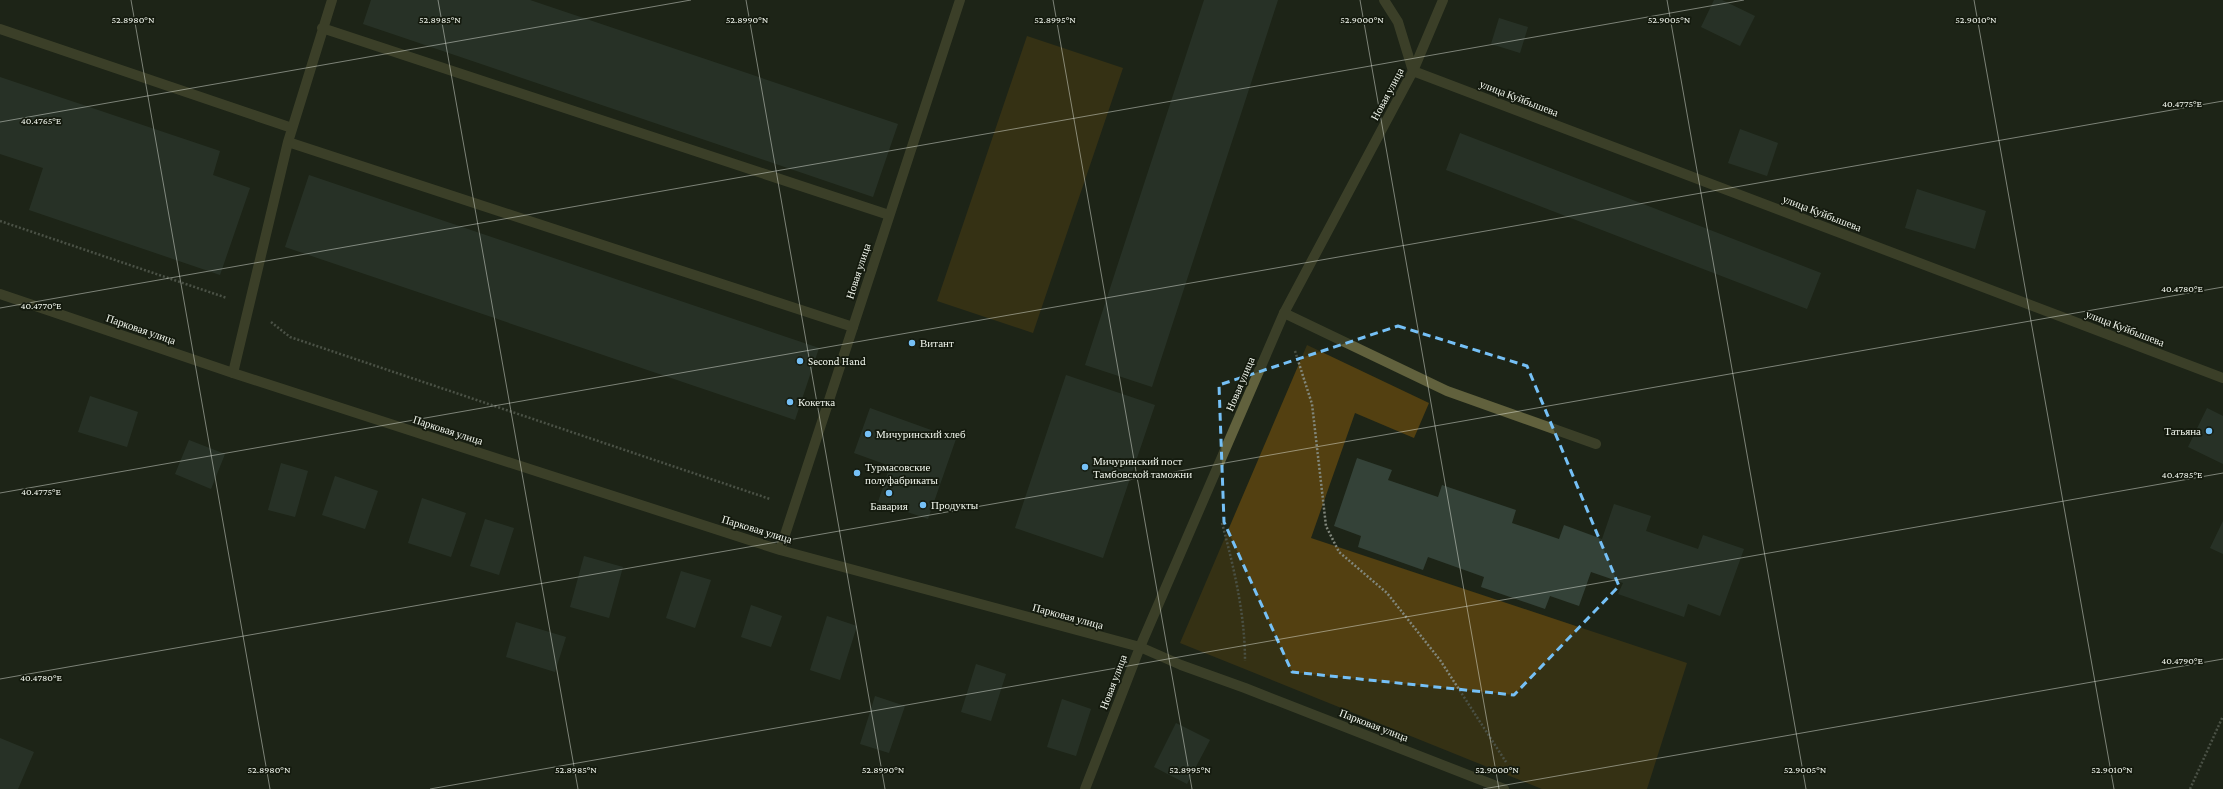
<svg xmlns="http://www.w3.org/2000/svg" width="2223" height="789" viewBox="0 0 2223 789" font-family="'Crimson Pro',serif">
  <rect width="100%" height="100%" fill="#1d2417"/>
  <path fill="#534011" d="M 1027,36 L 1123,68 L 1033,333 L 937,301 Z
    M 1307,345 L 1429,403 L 1414,438 L 1355,413 L 1311,538 L 1687,663 L 1647,789 L 1542,789 L 1180,643 Z"/>
  <path fill="#344238" d="M 371,0 L 530,0 L 898,124 L 873,197 L 363,24 Z
    M 1204,0 L 1278,0 L 1152,387 L 1085,365 Z
    M 1714,0 L 1722,0 L 1755,16 L 1740,46 L 1701,27 Z
    M 1499,18 L 1528,27 L 1520,53 L 1491,44 Z
    M 0,77 L 220,151 L 213,175 L 250,188 L 220,275 L 29,210 L 43,168 L 0,154 Z
    M 1740,129 L 1778,143 L 1767,176 L 1728,163 Z
    M 1460,133 L 1821,273 L 1807,309 L 1446,170 Z
    M 309,175 L 819,348 L 795,420 L 285,247 Z
    M 1917,189 L 1986,211 L 1975,249 L 1905,228 Z
    M 1066,375 L 1155,405 L 1103,558 L 1015,528 Z
    M 90,396 L 138,412 L 127,447 L 78,432 Z
    M 870,408 L 956,439 L 928,519 L 878,502 L 890,466 L 854,453 Z
    M 2207,408 L 2223,416 L 2223,464 L 2188,447 Z
    M 189,440 L 225,454 L 211,489 L 175,474 Z
    M 1357,458 L 1392,470 L 1388,480 L 1438,497 L 1442,485 L 1516,510 L 1512,523 L 1559,539 L 1564,525 L 1602,539 L 1614,504 L 1651,516 L 1646,531 L 1698,549 L 1703,535 L 1744,549 L 1720,616 L 1688,604 L 1684,617 L 1618,594 L 1623,583 L 1591,572 L 1579,606 L 1550,596 L 1545,609 L 1481,587 L 1484,577 L 1428,557 L 1423,570 L 1358,547 L 1361,536 L 1334,526 Z
    M 281,463 L 308,471 L 295,517 L 268,510 Z
    M 335,476 L 378,491 L 365,529 L 322,515 Z
    M 422,498 L 466,513 L 451,557 L 408,543 Z
    M 485,519 L 514,528 L 499,575 L 470,566 Z
    M 2223,521 L 2223,554 L 2210,548 Z
    M 584,556 L 623,567 L 609,618 L 570,607 Z
    M 681,571 L 711,580 L 695,628 L 666,618 Z
    M 751,605 L 782,616 L 771,647 L 741,637 Z
    M 827,616 L 857,626 L 840,680 L 810,670 Z
    M 516,622 L 566,637 L 555,672 L 506,657 Z
    M 976,664 L 1006,674 L 991,721 L 961,712 Z
    M 875,696 L 905,706 L 889,753 L 860,744 Z
    M 1062,699 L 1091,709 L 1076,756 L 1047,747 Z
    M 1176,723 L 1210,740 L 1187,784 L 1154,767 Z
    M 0,738 L 34,752 L 18,789 L 0,789 Z"/>
  <g fill="none" stroke-linecap="round" stroke-linejoin="round">
    <path stroke="#81877c" stroke-width="2.5" stroke-dasharray="2 2" stroke-linecap="butt" d="M 0,221 L 227,298
      M 271,322 L 290,337 L 770,499
      M 1295,351 L 1312,404 L 1326,526 L 1339,552 L 1387,593 L 1440,660 L 1506,762
      M 1222,523 C 1234,568 1245,614 1245,661
      M 2190,789 L 2223,716"/>
    <path stroke="#61613d" stroke-width="10" d="M 1384,0 L 1398,22 L 1413,71
      M 322,28 L 889,215
      M 0,29 L 292,128
      M 288,142 L 853,327
      M 1284,313 L 1447,391 L 1596,444
      M 233,373 L 288,142 L 332,0"/>
    <path stroke="#61613d" stroke-width="10" d="M 1413,71 L 2223,378
      M 0,294 L 233,373 L 780,550 L 1140,647 L 1181,665 L 1245,688 L 1504,789
      M 780,550 L 960,0
      M 1085,789 L 1140,647 L 1284,313 L 1413,71 L 1443,0"/>
  </g>
  <path d="M0 0H2223V789H0ZM 1398,326 L 1527,366 L 1619,586 L 1514,695 L 1292,672 L 1224,522 L 1219,385 Z" fill="#1d2417" fill-opacity=".55" fill-rule="evenodd"/>
  <path fill="none" stroke="#75c0f6" stroke-width="3" stroke-dasharray="8 5" stroke-linejoin="round" d="M 1398,326 L 1527,366 L 1619,586 L 1514,695 L 1292,672 L 1224,522 L 1219,385 Z"/>
  <path fill="none" stroke="#f2f7ee" stroke-width="1" stroke-opacity="0.45" d="M 131,0 L 270,789M 438,0 L 578,789M 746,0 L 885,789M 1053,0 L 1192,789M 1360,0 L 1499,789M 1667,0 L 1806,789M 1974,0 L 2114,789M 0,122 L 691,0M 0,308 L 1744,0M 0,493 L 2223,101M 0,679 L 2223,287M 430,789 L 2223,473M 1483,789 L 2223,659"/>
  <g fill="#75c0f6" stroke="#141a0e" stroke-width="1.5">
    <circle cx="912" cy="343" r="4"/>
    <circle cx="800" cy="361" r="4"/>
    <circle cx="790" cy="402" r="4"/>
    <circle cx="2209" cy="431" r="4"/>
    <circle cx="868" cy="434" r="4"/>
    <circle cx="1085" cy="467" r="4"/>
    <circle cx="857" cy="473" r="4"/>
    <circle cx="889" cy="493" r="4"/>
    <circle cx="923" cy="505" r="4"/>
  </g>
  <g text-anchor="middle" dominant-baseline="central" stroke-width="3.5" stroke-linejoin="round" paint-order="stroke">
    <g font-size="11" fill="#f2f7ee" stroke="#141a0e">
      <text transform="translate(1387 94) rotate(-62)">Новая улица</text>
      <text transform="translate(1519 98) rotate(21)">улица Куйбышева</text>
      <text transform="translate(1822 213) rotate(21)">улица Куйбышева</text>
      <text transform="translate(858 271) rotate(-72)">Новая улица</text>
      <text transform="translate(2125 328) rotate(21)">улица Куйбышева</text>
      <text transform="translate(141 329) rotate(19)">Парковая улица</text>
      <text transform="translate(1240 384) rotate(-67)">Новая улица</text>
      <text transform="translate(448 430) rotate(18)">Парковая улица</text>
      <text transform="translate(757 529) rotate(17)">Парковая улица</text>
      <text transform="translate(1068 616) rotate(15)">Парковая улица</text>
      <text transform="translate(1113 682) rotate(-69)">Новая улица</text>
      <text transform="translate(1374 725) rotate(21)">Парковая улица</text>
    </g>
    <g font-size="11" fill="#f2f7ee" stroke="#141a0e" text-anchor="start">
      <text x="920" y="343">Витант</text>
      <text x="808" y="361">Second Hand</text>
      <text x="798" y="402">Кокетка</text>
      <text x="2201" y="431" text-anchor="end">Татьяна</text>
      <text x="876" y="434">Мичуринский хлеб</text>
      <text x="1093" y="461">Мичуринский пост<tspan x="1093" dy="13">Тамбовской таможни</tspan></text>
      <text x="865" y="467">Турмасовские<tspan x="865" dy="13">полуфабрикаты</tspan></text>
      <text x="931" y="505">Продукты</text>
      <text x="889" y="506" text-anchor="middle">Бавария</text>
    </g>
  </g>
  <g font-size="10" text-anchor="middle" fill="#f2f7ee" stroke="#141a0e" stroke-width="3.5" stroke-linejoin="round" paint-order="stroke">
    <text x="133" y="23">52.8980°N</text>
    <text x="440" y="23">52.8985°N</text>
    <text x="747" y="23">52.8990°N</text>
    <text x="1055" y="23">52.8995°N</text>
    <text x="1362" y="23">52.9000°N</text>
    <text x="1669" y="23">52.9005°N</text>
    <text x="1976" y="23">52.9010°N</text>
    <text x="2182" y="107">40.4775°E</text>
    <text x="41" y="124">40.4765°E</text>
    <text x="2182" y="292">40.4780°E</text>
    <text x="41" y="309">40.4770°E</text>
    <text x="2182" y="478">40.4785°E</text>
    <text x="41" y="495">40.4775°E</text>
    <text x="2182" y="664">40.4790°E</text>
    <text x="41" y="681">40.4780°E</text>
    <text x="269" y="773">52.8980°N</text>
    <text x="576" y="773">52.8985°N</text>
    <text x="883" y="773">52.8990°N</text>
    <text x="1190" y="773">52.8995°N</text>
    <text x="1497" y="773">52.9000°N</text>
    <text x="1805" y="773">52.9005°N</text>
    <text x="2112" y="773">52.9010°N</text>
  </g>
</svg>
